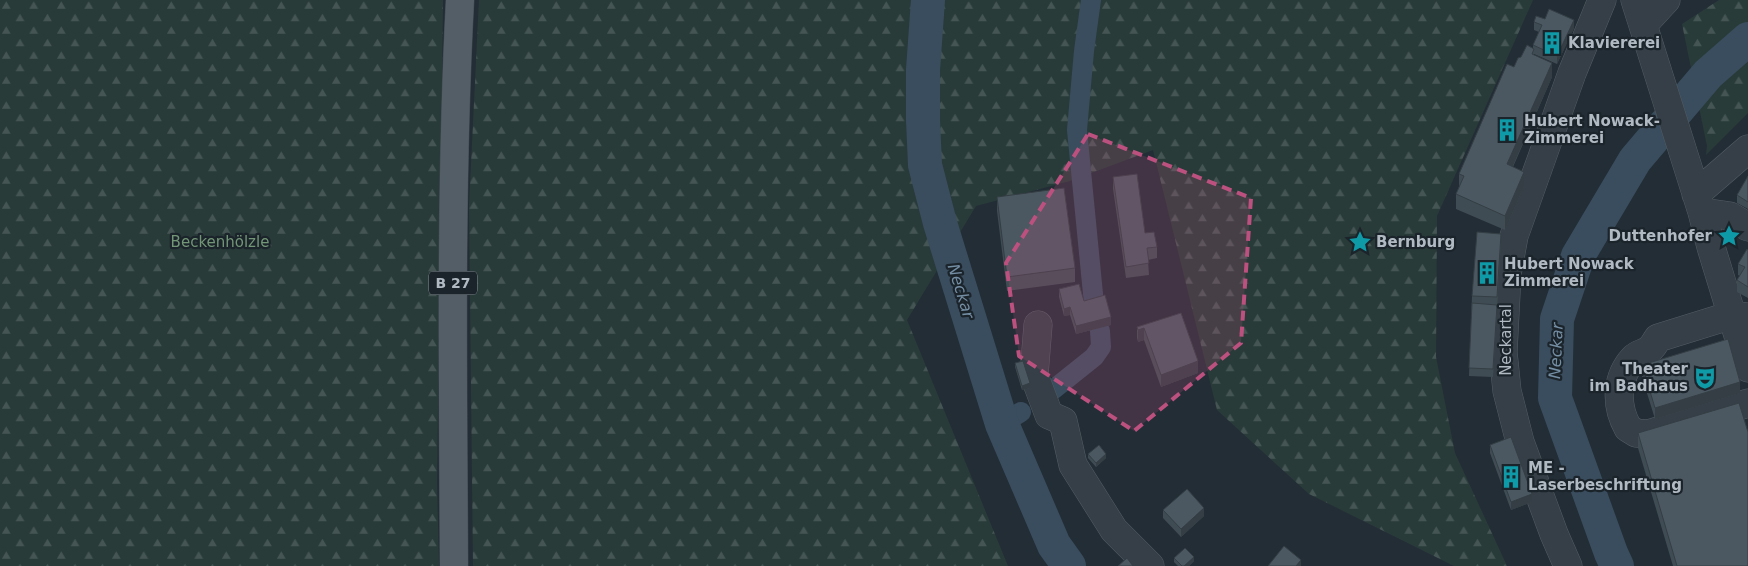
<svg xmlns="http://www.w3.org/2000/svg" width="1748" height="566" viewBox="0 0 1748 566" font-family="'DejaVu Sans',sans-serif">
  <defs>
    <pattern id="forest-firs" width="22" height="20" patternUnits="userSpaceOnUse" patternTransform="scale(1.25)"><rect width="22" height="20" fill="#283b39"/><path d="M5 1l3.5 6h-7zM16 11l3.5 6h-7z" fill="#455554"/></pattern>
  </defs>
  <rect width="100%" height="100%" fill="#232d36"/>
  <path fill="url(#forest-firs)" d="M 0,0 L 443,0 L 437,484 L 439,566 L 0,566 Z
    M 479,0 L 1533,0 L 1437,216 L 1436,357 L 1455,453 L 1507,566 L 1454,566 L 1309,494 L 1217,410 L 1153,150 L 1070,181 L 976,206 L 907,320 L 1008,566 L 473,566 L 469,206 Z
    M 1719,0 L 1748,0 L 1748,113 L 1706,155 L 1707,146 L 1682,24 Z"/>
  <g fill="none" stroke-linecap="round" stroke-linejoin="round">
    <path stroke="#3a4d5e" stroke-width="20" d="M 1091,0 L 1084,51 L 1077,130 L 1094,304
      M 1049,393 L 1094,357 L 1101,347 L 1100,331
      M 1002,424 L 1021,412"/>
    <path stroke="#3a4d5e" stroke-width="34" d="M 928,0 L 923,70 L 923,120 L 925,165 L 940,223 L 1002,424 L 1054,545 L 1069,566
      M 1617,566 L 1611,553 L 1555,398 L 1557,319 L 1578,256 L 1635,160 L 1708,74 L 1748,39"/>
    <defs>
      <path id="minor" d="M 1635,0 L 1702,212 L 1711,247 L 1748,368
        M 1643,25 L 1666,0
        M 1696,194 L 1748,149
        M 1702,212 L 1730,216 L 1748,227
        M 1748,317 L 1732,315 L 1658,338 C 1656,341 1654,345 1651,348 C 1647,353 1639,353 1634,358 C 1616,377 1615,405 1628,428 L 1636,433 L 1648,434 L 1748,403
        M 1038,325 L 1034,375 L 1049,415 L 1063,421 L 1073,465 L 1114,530 L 1150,566
        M 1568,566 L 1554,534 L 1520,442 L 1507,391 L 1503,352 L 1507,274 L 1514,236 L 1572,73 L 1602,0"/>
      <path id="major" d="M 454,566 C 453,377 450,188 460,0"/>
    </defs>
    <use href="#minor" stroke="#545d64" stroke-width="29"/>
    <use href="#major" stroke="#3f4850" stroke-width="29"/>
    <use href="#minor" stroke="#363f47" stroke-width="28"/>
    <use href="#major" stroke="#545e67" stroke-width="28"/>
  </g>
  <path fill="#404c53" d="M 1534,22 L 1574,28 L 1557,64 L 1534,54 L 1534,55 L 1552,77 L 1513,167 L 1524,186 L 1505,230 L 1456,209 L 1456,194 L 1459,187 L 1459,174 L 1514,67 L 1521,57 L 1533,48 L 1533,45 L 1539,32 L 1534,30 Z
    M 1748,176 L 1748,209 L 1737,203 L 1737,195 Z
    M 1113,177 L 1145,233 L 1157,247 L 1157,258 L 1148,260 L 1149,275 L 1126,278 L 1113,189 Z
    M 997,197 L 1075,268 L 1075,282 L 1007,291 L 997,211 Z
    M 1501,242 L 1493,377 L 1469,376 L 1472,296 Z
    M 1748,250 L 1748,298 L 1737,292 L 1737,280 L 1740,276 L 1738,275 L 1738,264 Z
    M 1059,289 L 1084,301 L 1111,325 L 1076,334 L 1070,315 L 1064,316 L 1059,297 Z
    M 1181,313 L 1198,373 L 1161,387 L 1144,340 L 1138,342 L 1137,338 L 1137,327 Z
    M 1015,363 L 1030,388 L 1022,390 L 1015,367 Z
    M 1642,365 L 1740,393 L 1655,419 L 1642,377 Z
    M 1638,433 L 1748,566 L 1673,566 L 1638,448 Z
    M 1490,445 L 1532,502 L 1511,510 L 1490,453 Z
    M 1088,454 L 1106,458 L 1096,467 L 1088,458 Z
    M 1163,510 L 1204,516 L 1181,537 L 1163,518 Z
    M 1174,558 L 1194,561 L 1189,566 L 1178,566 L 1174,562 Z"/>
  <path fill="#343e44" d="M 1574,20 L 1574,28 L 1557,64 L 1557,56 Z
    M 1552,63 L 1552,77 L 1507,179 L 1507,164 Z
    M 1524,172 L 1524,186 L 1505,230 L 1505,216 Z
    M 1070,307 L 1070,315 L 1064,316 L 1064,309 Z
    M 1111,317 L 1111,325 L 1076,334 L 1076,326 Z
    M 1144,328 L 1144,340 L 1138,342 L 1138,330 Z
    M 1198,361 L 1198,373 L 1161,387 L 1161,375 Z
    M 1740,382 L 1740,393 L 1655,419 L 1655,408 Z
    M 1030,383 L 1030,388 L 1022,390 L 1022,386 Z
    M 1106,454 L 1106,458 L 1096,467 L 1096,463 Z
    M 1532,494 L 1532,502 L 1511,510 L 1511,502 Z
    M 1204,508 L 1204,516 L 1181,537 L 1181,529 Z
    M 1194,557 L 1194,561 L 1189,566 L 1184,566 Z
    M 1301,560 L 1301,566 L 1296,566 Z"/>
  <path fill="#4b5861" stroke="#343e44" d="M 1549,9 L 1574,20 L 1557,56 L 1533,45 L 1542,25 L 1534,22 L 1536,16 L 1545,19 Z
    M 1527,45 L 1534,49 L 1532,54 L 1552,63 L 1507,164 L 1524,172 L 1505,216 L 1456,194 L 1464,176 L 1459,174 L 1507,64 L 1514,67 L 1518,58 L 1521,57 Z
    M 1137,174 L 1145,233 L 1154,232 L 1157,247 L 1147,248 L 1149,263 L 1126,267 L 1113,177 Z
    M 1748,176 L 1748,202 L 1737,195 Z
    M 1064,188 L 1075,268 L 1007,277 L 997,197 Z
    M 1477,232 L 1501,234 L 1497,297 L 1472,296 Z
    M 1747,249 L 1748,250 L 1748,287 L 1737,280 L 1745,267 L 1738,264 Z
    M 1079,284 L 1084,301 L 1105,295 L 1111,317 L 1076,326 L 1070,307 L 1064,309 L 1059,289 Z
    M 1472,303 L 1497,305 L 1493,369 L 1469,368 Z
    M 1181,313 L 1198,361 L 1161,375 L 1144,328 L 1138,330 L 1137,327 Z
    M 1728,339 L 1740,382 L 1655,408 L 1642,365 Z
    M 1023,361 L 1030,383 L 1022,386 L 1015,363 Z
    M 1739,403 L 1748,432 L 1748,566 L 1677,566 L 1638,433 Z
    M 1511,437 L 1532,494 L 1511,502 L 1490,445 Z
    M 1099,445 L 1106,454 L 1096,463 L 1088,454 Z
    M 1187,489 L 1204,508 L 1181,529 L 1163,510 Z
    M 1284,546 L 1301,560 L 1296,566 L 1268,566 Z
    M 1185,548 L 1194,557 L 1184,566 L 1182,566 L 1174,558 Z
    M 1127,558 L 1133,566 L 1118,566 Z"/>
  <path fill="#bc517f" fill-opacity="0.2" stroke="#bc517f" stroke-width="4" stroke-dasharray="10 6" stroke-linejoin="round" d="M 1088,134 L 1251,198 L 1241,343 L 1134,431 L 1019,356 L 1006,263 Z"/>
  <defs>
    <symbol id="building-bare" viewBox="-9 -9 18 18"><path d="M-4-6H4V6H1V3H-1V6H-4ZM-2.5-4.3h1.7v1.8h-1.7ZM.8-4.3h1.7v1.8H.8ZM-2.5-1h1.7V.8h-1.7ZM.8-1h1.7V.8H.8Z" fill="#0f9aa8" stroke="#1c242b" stroke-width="2.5" paint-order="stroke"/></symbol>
    <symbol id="sight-bare" viewBox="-9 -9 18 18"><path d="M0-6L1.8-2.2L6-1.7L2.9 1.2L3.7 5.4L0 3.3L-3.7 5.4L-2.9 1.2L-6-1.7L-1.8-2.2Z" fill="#0f9aa8" stroke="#1c242b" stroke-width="2.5" paint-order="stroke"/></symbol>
    <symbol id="theatre-bare" viewBox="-9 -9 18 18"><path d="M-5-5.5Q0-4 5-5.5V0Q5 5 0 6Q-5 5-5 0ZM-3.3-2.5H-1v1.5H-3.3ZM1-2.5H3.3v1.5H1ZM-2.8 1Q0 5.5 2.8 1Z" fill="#0f9aa8" stroke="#1c242b" stroke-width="2.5" paint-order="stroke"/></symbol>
  </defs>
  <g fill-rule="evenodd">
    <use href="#building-bare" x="1536" y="27" width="32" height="32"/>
    <use href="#building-bare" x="1491" y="114" width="32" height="32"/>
    <use href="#sight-bare" x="1713" y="220" width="32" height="32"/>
    <use href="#sight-bare" x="1344" y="226" width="32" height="32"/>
    <use href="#building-bare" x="1471" y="257" width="32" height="32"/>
    <use href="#theatre-bare" x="1689" y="362" width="32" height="32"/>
    <use href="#building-bare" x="1495" y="461" width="32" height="32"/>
  </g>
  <g text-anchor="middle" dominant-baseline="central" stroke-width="4.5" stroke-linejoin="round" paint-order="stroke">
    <rect fill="#1c242b" stroke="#848d95" stroke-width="1" x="429" y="271.5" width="48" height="23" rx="4"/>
    <g font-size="14" font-weight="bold" fill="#b1bac3">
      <text x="453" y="283">B 27</text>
    </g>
    <g font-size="15" font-weight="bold" fill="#b1bac3" stroke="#1c242b" text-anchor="start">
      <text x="1568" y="43">Klaviererei</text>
      <text x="1524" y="121">Hubert Nowack-<tspan x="1524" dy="17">Zimmerei</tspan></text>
      <text x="1712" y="236" text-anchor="end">Duttenhofer</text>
      <text x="1376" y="242">Bernburg</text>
      <text x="1504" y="264">Hubert Nowack<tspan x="1504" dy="17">Zimmerei</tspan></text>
      <text x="1688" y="369" text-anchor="end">Theater<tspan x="1688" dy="17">im Badhaus</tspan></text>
      <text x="1528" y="468">ME -<tspan x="1528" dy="17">Laserbeschriftung</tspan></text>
    </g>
    <g font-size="15" fill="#729676" stroke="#1c242b">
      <text x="220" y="242">Beckenhölzle</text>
    </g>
    <g font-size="15" fill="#b1bac3" stroke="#1c242b">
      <text transform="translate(1506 340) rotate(-90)">Neckartal</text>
    </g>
    <g font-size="16" font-style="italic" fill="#748ea4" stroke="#1c242b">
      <text transform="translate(961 291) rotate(73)">Neckar</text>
      <text transform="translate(1556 351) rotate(-87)">Neckar</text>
    </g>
  </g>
</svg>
